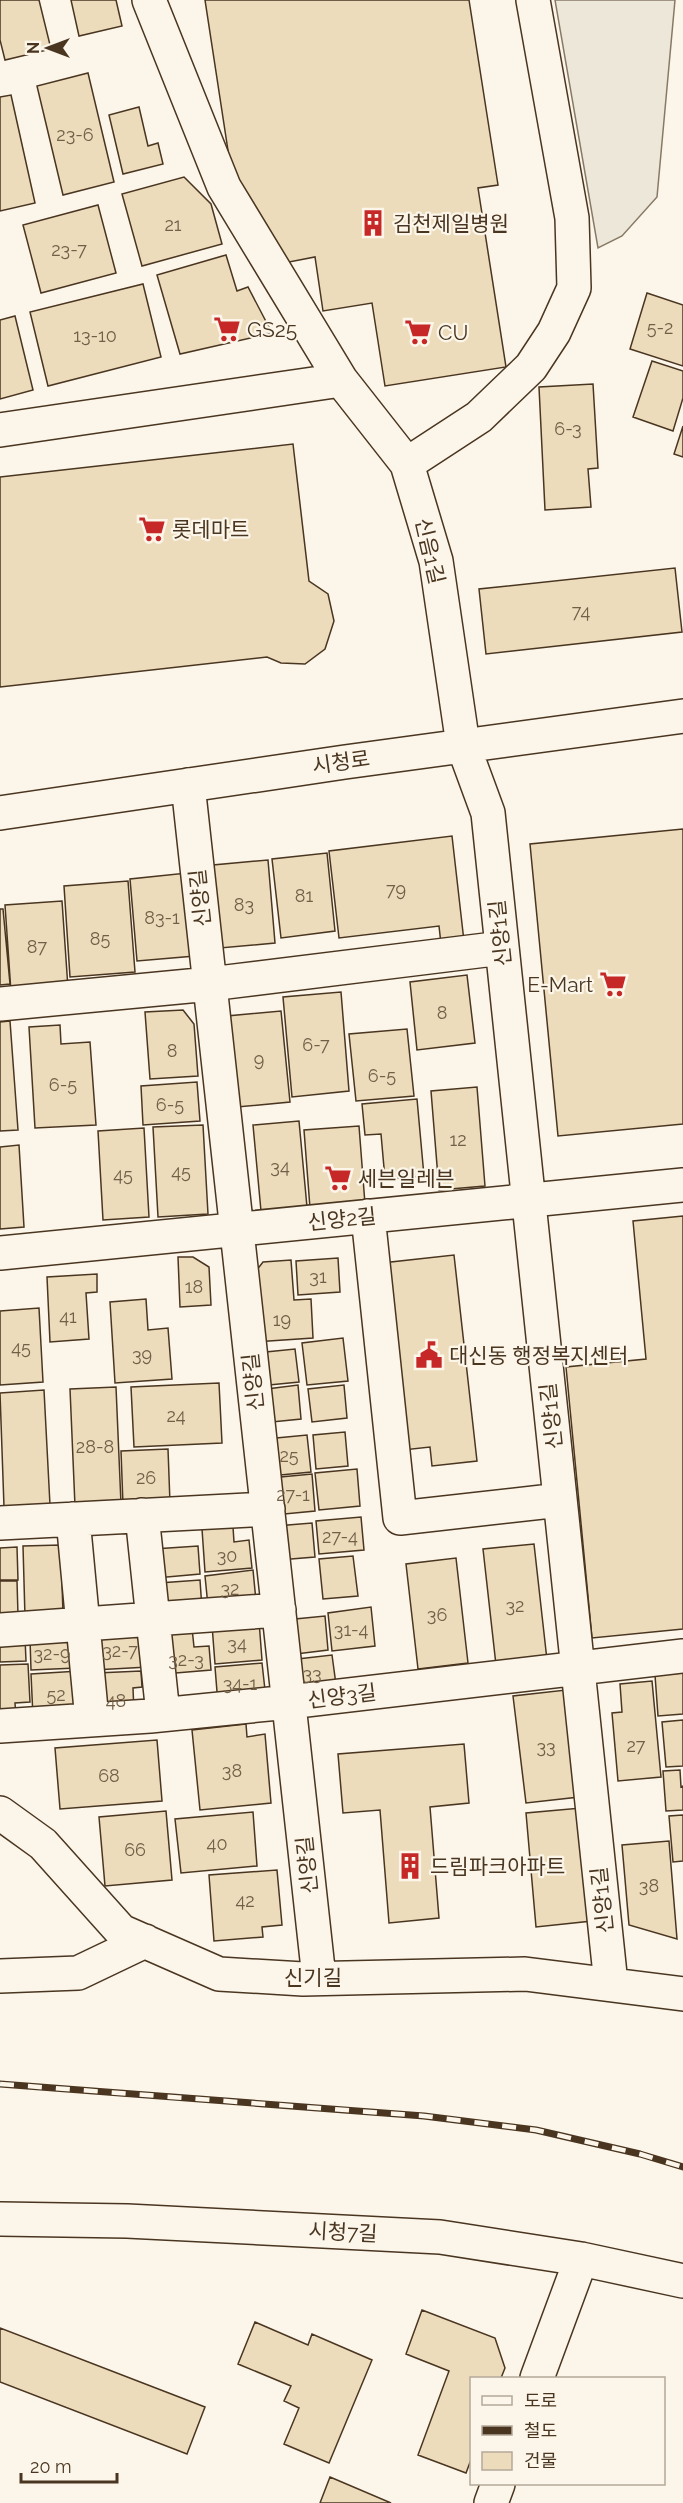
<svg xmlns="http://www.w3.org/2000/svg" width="683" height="2503" viewBox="0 0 683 2503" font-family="Raleway,'Noto Sans KR',sans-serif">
  <rect width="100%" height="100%" fill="#fbf6e9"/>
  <path fill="#ede7d9" stroke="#887966" stroke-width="1.5" d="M 555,0 L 675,0 L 657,197 L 622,236 L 598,248 Z"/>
  <path fill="#ecdcbc" stroke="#4a3520" stroke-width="1.5" d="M 0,0 L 39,0 L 51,49 L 5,60 L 0,40 Z
    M 71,0 L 116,0 L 122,26 L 79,36 Z
    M 205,0 L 469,0 L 498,185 L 478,188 L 506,367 L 385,386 L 372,303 L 323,311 L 315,257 L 284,263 L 231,170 Z
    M 88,73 L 114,182 L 63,195 L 37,86 Z
    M 11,95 L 35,203 L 0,211 L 0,97 Z
    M 139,107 L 148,146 L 158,143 L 163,164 L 123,174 L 109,115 Z
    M 184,177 L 211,204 L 222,244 L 142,266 L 122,194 Z
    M 98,205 L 116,273 L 41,293 L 23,225 Z
    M 226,255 L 237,291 L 248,287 L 272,333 L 180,354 L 157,275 Z
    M 143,284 L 161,357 L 48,386 L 30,312 Z
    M 647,293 L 683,305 L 683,366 L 630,349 Z
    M 15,316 L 33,390 L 0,399 L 0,320 Z
    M 652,361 L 683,371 L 683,398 L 673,431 L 633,417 Z
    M 593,384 L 598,468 L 588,469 L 591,507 L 545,510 L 539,387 Z
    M 683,426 L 683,457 L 674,454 Z
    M 293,444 L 309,581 L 328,594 L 334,621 L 325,649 L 305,664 L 281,663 L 267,657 L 0,687 L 0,477 Z
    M 675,568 L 682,632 L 486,654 L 479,589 Z
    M 683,829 L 683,1124 L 558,1136 L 530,844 Z
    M 452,836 L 465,950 L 442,953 L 439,926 L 339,938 L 329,851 Z
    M 327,853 L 335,931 L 281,938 L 272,859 Z
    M 268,860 L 275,943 L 220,948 L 213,865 Z
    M 187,873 L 195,956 L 137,961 L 130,879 Z
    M 128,881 L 135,972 L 70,977 L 64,886 Z
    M 62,901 L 68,988 L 11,992 L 5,905 Z
    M 0,909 L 3,909 L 10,984 L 0,985 Z
    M 467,975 L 475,1043 L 417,1050 L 410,982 Z
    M 341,992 L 349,1091 L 292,1097 L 283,997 Z
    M 183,1010 L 194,1024 L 198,1076 L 150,1079 L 145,1012 Z
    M 281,1011 L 290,1102 L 237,1107 L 227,1016 Z
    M 10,1021 L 18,1130 L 0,1131 L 0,1022 Z
    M 60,1025 L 61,1044 L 90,1042 L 96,1125 L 35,1128 L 29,1027 Z
    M 407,1029 L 414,1096 L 356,1101 L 349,1034 Z
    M 197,1082 L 200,1121 L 143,1125 L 141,1086 Z
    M 477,1087 L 485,1186 L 439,1190 L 431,1091 Z
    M 417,1099 L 424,1176 L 385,1179 L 381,1134 L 365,1135 L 362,1104 Z
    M 299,1121 L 307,1207 L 261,1211 L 253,1125 Z
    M 203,1125 L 208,1214 L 158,1217 L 153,1127 Z
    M 359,1126 L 365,1204 L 310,1208 L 304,1130 Z
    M 144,1128 L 149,1217 L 103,1220 L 98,1131 Z
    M 19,1145 L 24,1227 L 0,1229 L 0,1147 Z
    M 683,1216 L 683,1629 L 592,1638 L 566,1367 L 646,1359 L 633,1221 Z
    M 454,1255 L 477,1461 L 432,1466 L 430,1447 L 403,1450 L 382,1263 Z
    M 178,1257 L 193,1257 L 209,1267 L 211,1305 L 180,1307 Z
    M 338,1258 L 340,1292 L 298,1295 L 296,1261 Z
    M 291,1260 L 294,1300 L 311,1299 L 313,1338 L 254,1342 L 249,1280 L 263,1262 Z
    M 97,1274 L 97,1292 L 86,1293 L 89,1339 L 50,1342 L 47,1277 Z
    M 146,1299 L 148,1330 L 168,1328 L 172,1379 L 115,1383 L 110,1302 Z
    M 39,1308 L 43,1382 L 0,1385 L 0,1311 Z
    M 343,1338 L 348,1381 L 307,1385 L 302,1343 Z
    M 295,1349 L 299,1382 L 259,1386 L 256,1353 Z
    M 219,1383 L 222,1443 L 134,1447 L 131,1387 Z
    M 298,1385 L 301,1419 L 262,1423 L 259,1390 Z
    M 344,1385 L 347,1418 L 312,1422 L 308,1389 Z
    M 116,1387 L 121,1504 L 75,1506 L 70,1389 Z
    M 44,1390 L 50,1505 L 4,1507 L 0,1393 Z
    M 345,1432 L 348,1466 L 316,1469 L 313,1435 Z
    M 307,1435 L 311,1472 L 270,1476 L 266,1439 Z
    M 168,1449 L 170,1503 L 123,1505 L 121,1451 Z
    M 357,1469 L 360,1506 L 319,1510 L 315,1473 Z
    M 312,1474 L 315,1511 L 274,1515 L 270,1478 Z
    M 361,1517 L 364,1550 L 319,1554 L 316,1521 Z
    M 312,1523 L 315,1557 L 279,1560 L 276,1526 Z
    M 233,1527 L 234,1542 L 249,1540 L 252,1568 L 205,1572 L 202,1529 Z
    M 534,1544 L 547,1660 L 496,1665 L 483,1549 Z
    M 61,1545 L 63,1616 L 25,1617 L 23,1546 Z
    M 198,1546 L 200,1574 L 156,1578 L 154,1549 Z
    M 17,1547 L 18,1580 L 0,1580 L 0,1548 Z
    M 353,1556 L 358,1596 L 323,1599 L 319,1559 Z
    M 456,1558 L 468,1663 L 418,1669 L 406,1564 Z
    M 253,1570 L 256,1601 L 208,1606 L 205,1576 Z
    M 200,1580 L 202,1609 L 161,1612 L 159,1583 Z
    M 0,1581 L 17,1581 L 18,1615 L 0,1615 Z
    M 371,1607 L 375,1646 L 332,1651 L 328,1613 Z
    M 325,1616 L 328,1650 L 288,1655 L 285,1620 Z
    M 259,1621 L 262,1660 L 215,1664 L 212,1625 Z
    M 192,1628 L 194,1647 L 209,1646 L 211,1670 L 164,1674 L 161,1647 L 175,1630 Z
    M 145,1629 L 148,1667 L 94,1670 L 92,1633 Z
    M 74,1637 L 76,1668 L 31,1670 L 30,1639 Z
    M 25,1638 L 26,1661 L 0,1662 L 0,1639 Z
    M 332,1655 L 337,1692 L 292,1686 L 289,1660 Z
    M 262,1663 L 266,1699 L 218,1704 L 215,1667 Z
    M 28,1664 L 30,1702 L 15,1703 L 16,1717 L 0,1718 L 0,1665 Z
    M 79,1671 L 81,1714 L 33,1717 L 31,1674 Z
    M 141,1671 L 142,1687 L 133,1688 L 134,1713 L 99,1714 L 97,1673 Z
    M 683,1673 L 683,1714 L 658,1716 L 655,1675 Z
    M 652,1681 L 661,1777 L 618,1781 L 612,1713 L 622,1712 L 620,1684 Z
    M 566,1690 L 579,1797 L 526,1803 L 513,1696 Z
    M 683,1720 L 683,1766 L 666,1767 L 662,1722 Z
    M 246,1724 L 247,1737 L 265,1734 L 271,1803 L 200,1810 L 192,1730 Z
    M 157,1740 L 162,1801 L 60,1809 L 55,1748 Z
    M 464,1744 L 469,1803 L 430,1807 L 439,1918 L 389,1923 L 380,1810 L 343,1813 L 338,1754 Z
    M 680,1770 L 681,1787 L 683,1786 L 683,1810 L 666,1811 L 663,1771 Z
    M 581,1808 L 592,1921 L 536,1927 L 526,1813 Z
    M 166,1811 L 172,1880 L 105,1886 L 99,1817 Z
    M 253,1812 L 257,1866 L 181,1873 L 175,1819 Z
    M 683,1815 L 683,1861 L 673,1862 L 669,1816 Z
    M 669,1841 L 677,1939 L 629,1925 L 622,1845 Z
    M 277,1870 L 282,1925 L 262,1927 L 263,1937 L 214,1941 L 209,1875 Z
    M 422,2310 L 495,2338 L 505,2368 L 501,2378 L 472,2378 L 472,2457 L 466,2473 L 418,2455 L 449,2371 L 406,2354 Z
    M 255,2322 L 308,2345 L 312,2334 L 372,2360 L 329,2463 L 284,2444 L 299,2408 L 284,2401 L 291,2386 L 238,2364 Z
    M 0,2328 L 205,2407 L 187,2454 L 0,2382 Z
    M 330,2477 L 391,2503 L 320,2503 Z"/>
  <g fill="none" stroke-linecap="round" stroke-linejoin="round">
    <defs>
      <path id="minor" d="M 149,0 L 224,187 L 341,380 L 407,464 L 436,561 L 463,745 L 488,813 L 611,1984
        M 0,430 L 341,380
        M 407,464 L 479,417 L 531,367 L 554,332 L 574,288 L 572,218 L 533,0
        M 188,785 L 319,1978
        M 0,813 L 345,762 L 683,716
        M 0,1004 L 210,984 L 502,948
        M 368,1216 L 400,1518 L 560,1500
        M 0,1253 L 683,1185
        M 142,1515 L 163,1714
        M 73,1519 L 92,1720
        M 0,1523 L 268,1509
        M 0,1630 L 279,1610
        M 0,1726 L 150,1716 L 289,1702 L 683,1656
        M 0,1813 L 43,1844 L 121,1931 L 219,1974 L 303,1979 L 525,1974 L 683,1994
        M 0,1976 L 78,1973 L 145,1941
        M 0,2219 L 127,2221 L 440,2237 L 581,2259 L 683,2281
        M 537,2378 L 581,2259
        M 491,2503 L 498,2484"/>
    </defs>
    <use href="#minor" stroke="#4a3520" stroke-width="36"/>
    <use href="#minor" stroke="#fbf6e9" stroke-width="33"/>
    <defs>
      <path id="rail" d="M 0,2084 L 424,2116 L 536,2130 L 640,2154 L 683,2167"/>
    </defs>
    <use href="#rail" stroke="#4a3520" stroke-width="7"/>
    <use href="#rail" stroke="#fbf6e9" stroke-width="4.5" stroke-dasharray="14" stroke-linecap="butt"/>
  </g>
  <defs>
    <symbol id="building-bare" viewBox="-9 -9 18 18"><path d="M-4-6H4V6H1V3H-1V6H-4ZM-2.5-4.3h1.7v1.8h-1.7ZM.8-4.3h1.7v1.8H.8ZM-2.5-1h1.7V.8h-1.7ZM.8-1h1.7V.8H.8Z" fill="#c62828" stroke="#fbf6e9" stroke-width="2.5" paint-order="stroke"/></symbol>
    <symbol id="supermarket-bare" viewBox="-9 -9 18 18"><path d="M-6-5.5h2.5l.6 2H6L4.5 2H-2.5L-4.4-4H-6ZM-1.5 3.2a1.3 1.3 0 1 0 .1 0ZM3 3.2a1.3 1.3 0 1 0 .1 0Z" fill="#c62828" stroke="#fbf6e9" stroke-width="2.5" paint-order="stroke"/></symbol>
    <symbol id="civic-bare" viewBox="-9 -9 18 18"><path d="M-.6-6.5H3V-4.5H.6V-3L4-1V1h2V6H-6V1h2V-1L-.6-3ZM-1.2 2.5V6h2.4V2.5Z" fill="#c62828" stroke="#fbf6e9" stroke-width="2.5" paint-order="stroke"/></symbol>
  </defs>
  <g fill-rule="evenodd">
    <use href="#building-bare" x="354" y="204" width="38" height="38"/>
    <use href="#supermarket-bare" x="208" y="310" width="38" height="38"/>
    <use href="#supermarket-bare" x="399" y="313" width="38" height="38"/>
    <use href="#supermarket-bare" x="133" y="510" width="38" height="38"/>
    <use href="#supermarket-bare" x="594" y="965" width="38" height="38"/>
    <use href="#supermarket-bare" x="319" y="1159" width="38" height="38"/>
    <use href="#civic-bare" x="410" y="1336" width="38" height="38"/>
    <use href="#building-bare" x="391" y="1847" width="38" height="38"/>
  </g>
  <g text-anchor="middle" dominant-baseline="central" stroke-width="4.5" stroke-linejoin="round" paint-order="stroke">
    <g font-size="18" fill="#725f47">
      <text x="75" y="134">23-6</text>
      <text x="173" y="224">21</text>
      <text x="69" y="249">23-7</text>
      <text x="660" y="327">5-2</text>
      <text x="95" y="335">13-10</text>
      <text x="568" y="428">6-3</text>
      <text x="581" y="611">74</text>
      <text x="396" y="889">79</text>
      <text x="304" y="895">81</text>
      <text x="244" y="904">83</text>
      <text x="162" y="917">83-1</text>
      <text x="100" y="938">85</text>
      <text x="37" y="946">87</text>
      <text x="442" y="1012">8</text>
      <text x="316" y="1044">6-7</text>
      <text x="172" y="1050">8</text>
      <text x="259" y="1059">9</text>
      <text x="382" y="1075">6-5</text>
      <text x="63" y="1084">6-5</text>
      <text x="170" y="1104">6-5</text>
      <text x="458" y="1139">12</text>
      <text x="280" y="1166">34</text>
      <text x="181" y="1171">45</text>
      <text x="123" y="1174">45</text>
      <text x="318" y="1276">31</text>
      <text x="194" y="1286">18</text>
      <text x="68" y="1316">41</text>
      <text x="282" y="1319">19</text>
      <text x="21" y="1347">45</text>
      <text x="142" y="1354">39</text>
      <text x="176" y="1415">24</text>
      <text x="95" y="1446">28-8</text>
      <text x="289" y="1455">25</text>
      <text x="146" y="1477">26</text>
      <text x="293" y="1494">27-1</text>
      <text x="340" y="1536">27-4</text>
      <text x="227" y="1555">30</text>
      <text x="230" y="1588">32</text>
      <text x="515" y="1605">32</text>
      <text x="437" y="1614">36</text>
      <text x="351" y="1629">31-4</text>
      <text x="237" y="1643">34</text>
      <text x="120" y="1650">32-7</text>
      <text x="52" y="1653">32-9</text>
      <text x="186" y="1659">32-3</text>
      <text x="312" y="1673">33</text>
      <text x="240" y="1683">34-1</text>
      <text x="56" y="1694">52</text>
      <text x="116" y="1700">48</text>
      <text x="636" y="1745">27</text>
      <text x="546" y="1746">33</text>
      <text x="232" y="1770">38</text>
      <text x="109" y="1775">68</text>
      <text x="217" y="1843">40</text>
      <text x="135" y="1849">66</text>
      <text x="649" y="1885">38</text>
      <text x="245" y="1900">42</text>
    </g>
    <g font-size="21" fill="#4a3520" stroke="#fbf6e9" text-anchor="start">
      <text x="393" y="223">김천제일병원</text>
      <text x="247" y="329">GS25</text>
      <text x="438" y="332">CU</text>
      <text x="172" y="529">롯데마트</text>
      <text x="593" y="984" text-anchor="end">E-Mart</text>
      <text x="358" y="1178">세븐일레븐</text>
      <text x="449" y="1355">대신동 행정복지센터</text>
      <text x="430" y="1866">드림파크아파트</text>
    </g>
    <g font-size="21" fill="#4a3520" stroke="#fbf6e9">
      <text transform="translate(430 551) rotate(77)">신음1길</text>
      <text transform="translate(341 762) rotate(-8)">시청로</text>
      <text transform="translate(200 898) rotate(-96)">신양길</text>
      <text transform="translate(500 933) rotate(-96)">신양1길</text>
      <text transform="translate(342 1219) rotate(-6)">신양2길</text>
      <text transform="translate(253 1382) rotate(-96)">신양길</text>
      <text transform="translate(551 1416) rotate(-96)">신양1길</text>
      <text transform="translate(342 1696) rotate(-7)">신양3길</text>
      <text transform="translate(307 1865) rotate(-96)">신양길</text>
      <text transform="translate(602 1900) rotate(-96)">신양1길</text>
      <text x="313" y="1977">신기길</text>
      <text transform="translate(343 2232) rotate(3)">시청7길</text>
    </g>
  </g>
  <rect x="470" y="2377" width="195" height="108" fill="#fbf6e9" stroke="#b4a999" stroke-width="1.5"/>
  <rect x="482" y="2396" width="30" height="9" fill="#fbf6e9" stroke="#b4a999" stroke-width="1.5"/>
  <text x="524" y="2407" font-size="18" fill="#4a3520">도로</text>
  <rect x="482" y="2426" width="30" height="9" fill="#4a3520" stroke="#b4a999" stroke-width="1.5"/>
  <text x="524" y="2437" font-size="18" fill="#4a3520">철도</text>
  <rect x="482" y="2452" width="30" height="18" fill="#ecdcbc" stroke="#b4a999" stroke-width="1.5"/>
  <text x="524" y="2467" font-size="18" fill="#4a3520">건물</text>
  <g transform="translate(48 48) rotate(270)" stroke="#fbf6e9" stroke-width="4.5" paint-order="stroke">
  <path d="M0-4.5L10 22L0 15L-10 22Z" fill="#4a3520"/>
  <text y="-9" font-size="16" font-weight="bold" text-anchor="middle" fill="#4a3520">N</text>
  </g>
  <path d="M21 2473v9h96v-9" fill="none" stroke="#4a3520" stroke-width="3"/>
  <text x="30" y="2473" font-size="18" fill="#4a3520" stroke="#fbf6e9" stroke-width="4.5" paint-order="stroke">20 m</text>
</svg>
